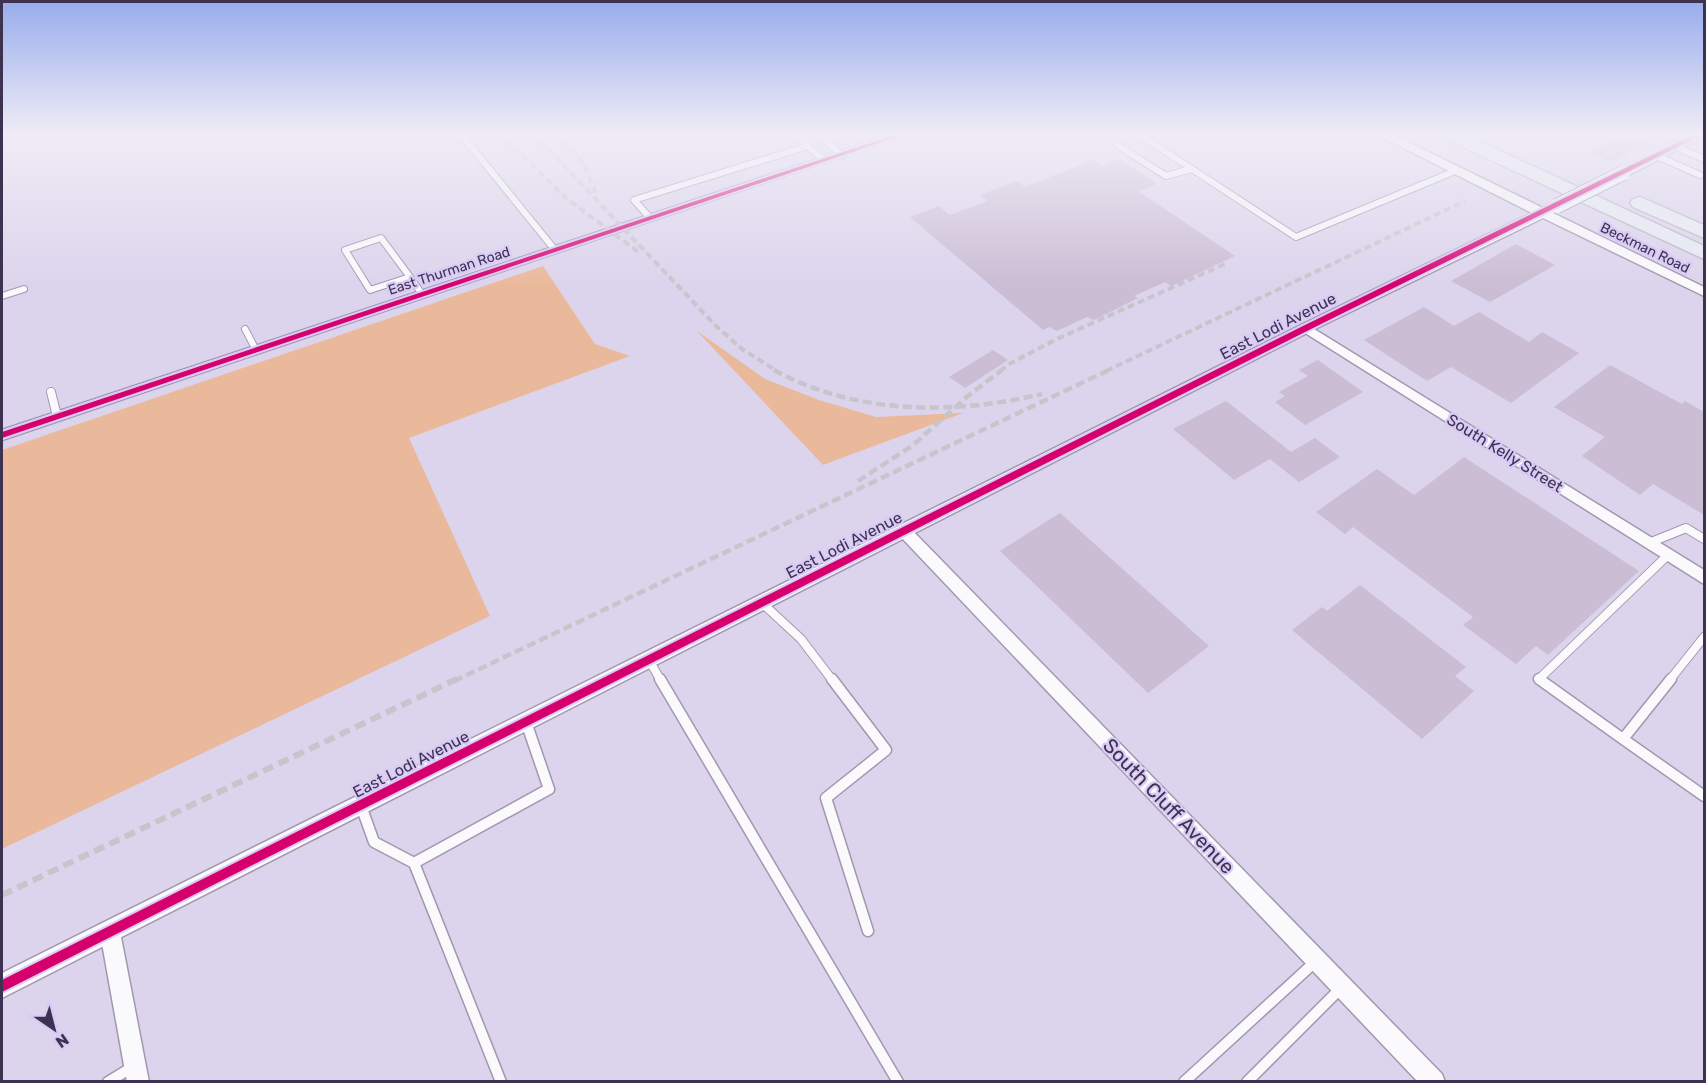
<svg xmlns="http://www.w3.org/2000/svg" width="1706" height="1083" viewBox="0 0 1706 1083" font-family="Rubik,sans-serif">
  <rect width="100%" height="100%" fill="#dcd4ec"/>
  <path fill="#eab99b" d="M 543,266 L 595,344 L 630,356 L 409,438 L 490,616 L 2,849 L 2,450 Z
    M 697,331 L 765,379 L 819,400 L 876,417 L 963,413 L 823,465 Z"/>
  <path fill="#cbbdd4" d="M 1628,133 L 1639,133 L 1655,140 L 1611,162 L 1590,152 Z
    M 1119,159 L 1157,184 L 1138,191 L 1235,256 L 1171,286 L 1165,282 L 1134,296 L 1138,298 L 1094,320 L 1087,317 L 1057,331 L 1049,327 L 1043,330 L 910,217 L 939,206 L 950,215 L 987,201 L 980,195 L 1017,181 L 1025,187 L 1094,160 L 1101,166 Z
    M 1516,244 L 1555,265 L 1490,302 L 1451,281 Z
    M 1424,307 L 1454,326 L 1479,312 L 1529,342 L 1542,332 L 1579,353 L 1511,403 L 1451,367 L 1427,381 L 1364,340 Z
    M 993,350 L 1008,360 L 965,388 L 949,377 Z
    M 1318,360 L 1363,392 L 1305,425 L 1275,402 L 1285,396 L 1279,392 L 1308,376 L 1299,370 Z
    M 1610,365 L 1682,404 L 1685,401 L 1704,412 L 1704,515 L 1653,484 L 1640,495 L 1582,456 L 1605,437 L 1554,407 Z
    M 1226,401 L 1291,452 L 1315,438 L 1340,457 L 1299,482 L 1270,459 L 1234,480 L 1173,429 Z
    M 1464,457 L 1639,571 L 1548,655 L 1536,646 L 1516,664 L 1463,625 L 1473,617 L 1353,527 L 1345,534 L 1316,512 L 1377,469 L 1414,495 Z
    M 1060,513 L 1209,646 L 1148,693 L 1000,551 Z
    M 1360,585 L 1466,667 L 1455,676 L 1474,691 L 1422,739 L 1292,630 L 1322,607 L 1327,611 Z"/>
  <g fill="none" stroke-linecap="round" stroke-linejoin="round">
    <defs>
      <path id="service-far2" d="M 460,133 L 555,250
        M 793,133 L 824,160
        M 817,133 L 842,155
        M 1143,137 L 1296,237 L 1455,171
        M 1117,145 L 1166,176 L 1191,169
        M 1677,147 L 1704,159
        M 1657,156 L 1700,175
        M 650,218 L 634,200 L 808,146
        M 381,238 L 410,277 L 370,290 L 345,250 Z
        M 410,277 L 422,294
        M 2,296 L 24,289
        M 245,329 L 256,350"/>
      <path id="service-far1" d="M 51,392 L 57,416
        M 1649,543 L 1686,528 L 1704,539
        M 762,603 L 801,639 L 833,681
        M 649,660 L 661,681
        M 1541,681 L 1539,679 L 1668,555
        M 1669,681 L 1704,637"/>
      <path id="service" d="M 660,679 L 898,1082
        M 832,679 L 886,750 L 826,798 L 868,931
        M 1539,679 L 1623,739
        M 1671,679 L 1623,739 L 1704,796
        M 361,806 L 374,842 L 414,863 L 549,789 L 526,722
        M 414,863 L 501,1082
        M 108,1082 L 134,1066
        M 1184,1082 L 1316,961
        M 1247,1082 L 1341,988"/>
      <path id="minor" d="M 896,133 L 911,133 L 2,440 L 2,430 Z
        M 1306,324 L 1704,570 L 1704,584 L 1302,331 L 1300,328 L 1302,325 Z
        M 904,525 L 909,527 L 1442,1074 L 1445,1082 L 1418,1082 L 899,535 L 897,531 L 899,527 Z
        M 110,922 L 117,925 L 120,932 L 149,1082 L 127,1082 L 100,932 L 103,925 Z"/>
      <path id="tertiary" d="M 1374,133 L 1390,133 L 1543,208 L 1557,202 L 1562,203 L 1563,206 L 1553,213 L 1704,287 L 1704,296 L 1543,218 L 1311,331 L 2,998 L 2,973 L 1301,325 L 1532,213 Z
        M 1692,133 L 1704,133 L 1704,136 L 1627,176 L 1623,177 L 1617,173 Z"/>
      <path id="motorway" d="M 1438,133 L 1462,133 L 1704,246 L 1704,259 L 1441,137 Z
        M 1640,197 L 1704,225 L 1704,238 L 1633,207 L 1630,203 L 1633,199 Z"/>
    </defs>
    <use href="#service-far2" stroke="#a198af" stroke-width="8"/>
    <use href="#service-far1" stroke="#a198af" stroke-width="10"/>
    <use href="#service" stroke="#a198af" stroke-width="13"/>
    <use href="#minor" stroke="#a198af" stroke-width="3"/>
    <use href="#tertiary" stroke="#a198af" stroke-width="3"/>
    <use href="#motorway" stroke="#bab4c4" stroke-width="3"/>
    <use href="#service-far2" stroke="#faf9fc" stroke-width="6"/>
    <use href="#service-far1" stroke="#faf9fc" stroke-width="8"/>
    <use href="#service" stroke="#faf9fc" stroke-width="10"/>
    <use href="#minor" fill="#faf9fc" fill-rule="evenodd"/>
    <use href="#tertiary" fill="#faf9fc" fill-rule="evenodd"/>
    <use href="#motorway" fill="#e6eaf2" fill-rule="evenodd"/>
    <path stroke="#c7c4cc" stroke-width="4" stroke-dasharray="7 4" stroke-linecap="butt" d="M 499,133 L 566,198 L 641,254
      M 533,133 L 715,325 L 742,349 L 777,371
      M 556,133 L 584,164 L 596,194
      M 1000,371 L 1011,363 L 1059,338 L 1227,263
      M 1106,371 L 1465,201"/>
    <path stroke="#c7c4cc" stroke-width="4.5" stroke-dasharray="9 4.5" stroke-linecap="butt" d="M 774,370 C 856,415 953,415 1042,394
      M 858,481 L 912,446 L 969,395 L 1002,370
      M 454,681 L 1109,370"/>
    <path stroke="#c7c4cc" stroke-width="6" stroke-dasharray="11 6" stroke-linecap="butt" d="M 2,895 L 457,679"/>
    <defs>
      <path id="tertiary-bridge" d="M 1557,206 L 1623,173"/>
    </defs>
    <use href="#tertiary-bridge" stroke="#a198af" stroke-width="16" stroke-linecap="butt"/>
    <use href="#tertiary-bridge" stroke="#faf9fc" stroke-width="14"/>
    <defs>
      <path id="cycleway" d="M 900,133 L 909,133 L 2,438 L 2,432 Z
        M 1697,133 L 1704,134 L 1309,330 L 2,992 L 2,980 L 1303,326 Z"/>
    </defs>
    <use href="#cycleway" stroke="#d9caf6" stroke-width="4"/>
    <use href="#cycleway" fill="#d6006c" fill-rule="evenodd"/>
  </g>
  <linearGradient id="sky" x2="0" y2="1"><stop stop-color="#98acec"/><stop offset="0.47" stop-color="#efecf6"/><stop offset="1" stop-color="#efecf6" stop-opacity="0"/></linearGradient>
  <rect width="1706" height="285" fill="url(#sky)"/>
  <g text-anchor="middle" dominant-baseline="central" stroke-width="4.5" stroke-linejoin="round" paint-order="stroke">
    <g font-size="14" fill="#3d324f" stroke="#d9caf6">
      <text transform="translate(1645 248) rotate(26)">Beckman Road</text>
      <text transform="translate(449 271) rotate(-18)">East Thurman Road</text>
    </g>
    <g font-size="16" fill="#3d324f" stroke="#d9caf6">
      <text transform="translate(1278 326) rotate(-27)">East Lodi Avenue</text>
      <text transform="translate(1505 453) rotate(32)">South Kelly Street</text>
      <text transform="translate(844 545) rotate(-27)">East Lodi Avenue</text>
      <text transform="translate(411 764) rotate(-27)">East Lodi Avenue</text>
    </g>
    <g font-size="20" fill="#3d324f" stroke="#d9caf6">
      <text transform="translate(1169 806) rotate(46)">South Cluff Avenue</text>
    </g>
  </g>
  <rect width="1706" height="1083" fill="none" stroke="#3d324f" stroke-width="6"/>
  <g transform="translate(54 1029) rotate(145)" stroke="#d9caf6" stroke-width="4.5" paint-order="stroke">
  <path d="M0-4.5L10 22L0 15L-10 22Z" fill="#3d324f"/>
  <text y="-9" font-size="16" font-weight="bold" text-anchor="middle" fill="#3d324f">N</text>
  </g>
</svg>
